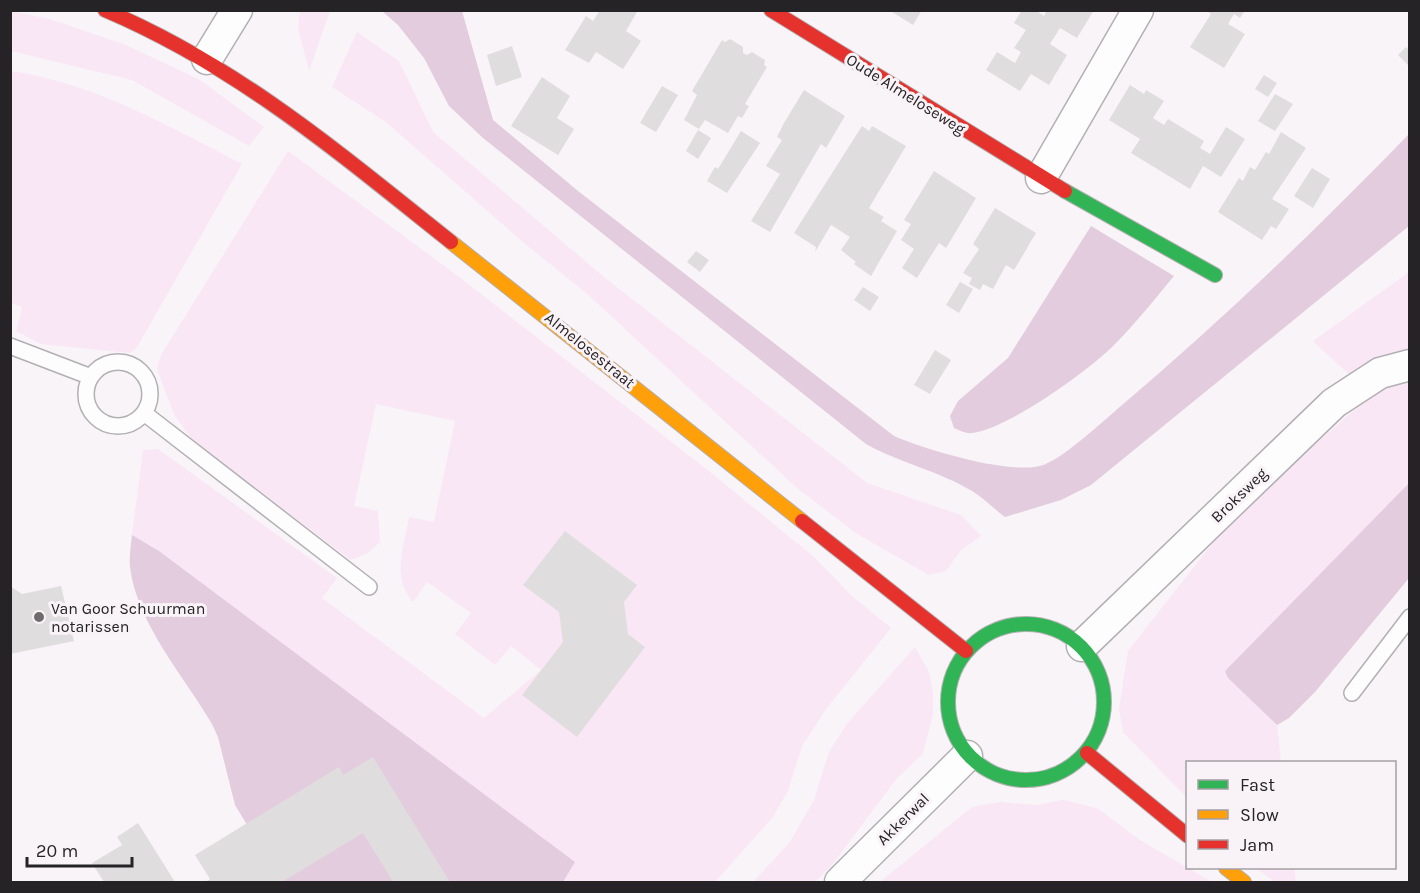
<svg xmlns="http://www.w3.org/2000/svg" width="1420" height="893" viewBox="0 0 1420 893" font-family="Karla,sans-serif">
  <rect width="100%" height="100%" fill="#f8f4f7"/>
  <path fill="#fae7f6" d="M 10,11 L 50,19 L 126,45 L 200,80 L 264,127 L 249,146 L 132,80 L 11,51 Z
    M 300,11 L 330,11 L 309,71 L 298,28 Z
    M 357,32 L 399,61 L 433,132 L 604,277 L 867,483 L 961,515 L 981,536 L 960,551 L 946,571 L 929,575 L 857,534 L 796,487 L 585,292 L 524,243 L 387,123 L 332,87 Z
    M 11,71 C 94,83 168,126 242,164 L 137,347 L 130,353 L 41,344 L 16,331 L 22,307 L 11,303 Z
    M 288,151 L 450,270 L 710,472 L 814,557 L 852,596 L 891,628 L 826,709 L 802,746 L 788,791 L 773,817 L 715,882 L 563,882 L 574,862 L 159,551 L 132,535 L 143,450 L 158,449 L 337,578 L 322,598 L 484,718 L 541,670 L 511,646 L 495,665 L 455,634 L 471,613 L 427,582 L 413,602 C 391,576 404,548 409,517 L 434,522 L 455,421 L 376,404 L 354,506 L 378,511 L 380,542 L 368,553 L 351,560 L 192,440 L 174,414 L 157,369 L 161,355 Z
    M 1409,272 L 1409,483 L 1225,671 L 1228,678 L 1277,725 L 1281,762 L 1188,762 L 1187,798 L 1123,732 L 1119,709 L 1128,651 L 1215,540 L 1284,472 L 1371,395 L 1313,341 Z
    M 915,647 L 929,672 L 933,693 L 933,714 L 923,754 L 897,778 L 831,866 L 815,882 L 753,882 L 790,842 L 814,800 L 829,752 L 846,725 Z
    M 1063,800 L 1097,808 L 1140,840 L 1212,882 L 880,882 L 972,807 L 1001,802 L 1037,805 Z
    M 1256,868 L 1294,868 L 1296,882 L 1275,882 Z"/>
  <path fill="#e2ccde" d="M 382,11 L 462,11 L 493,120 L 578,191 L 894,436 C 926,450 1007,474 1040,466 C 1061,461 1103,421 1121,406 C 1222,320 1317,229 1409,134 L 1409,226 L 1091,485 L 1061,500 L 1005,517 C 994,509 984,498 972,491 C 939,471 900,463 866,444 L 483,138 L 449,106 L 424,58 L 398,25 Z
    M 1091,226 L 1174,276 C 1154,300 1135,324 1113,346 C 1087,372 1007,429 972,433 C 966,434 959,430 954,428 L 950,416 L 958,401 L 1008,358 Z
    M 1409,483 L 1409,578 L 1315,692 L 1289,718 L 1277,725 L 1228,678 L 1225,671 Z
    M 132,535 L 159,551 L 575,862 L 563,882 L 282,882 L 235,805 L 218,737 L 212,724 C 184,676 137,624 130,567 C 129,557 131,545 132,535 Z"/>
  <path fill="#e0dddf" d="M 600,10 L 638,10 L 626,31 L 641,41 L 623,69 L 596,52 L 589,63 L 565,50 L 586,16 L 593,21 Z
    M 889,10 L 922,10 L 913,25 Z
    M 1022,10 L 1035,10 L 1044,16 L 1047,10 L 1094,10 L 1077,38 L 1060,28 L 1050,44 L 1067,55 L 1049,85 L 1031,74 L 1020,91 L 986,70 L 997,52 L 1015,63 L 1021,52 L 1014,48 L 1026,30 L 1014,23 Z
    M 1206,10 L 1245,10 L 1240,18 L 1234,14 L 1228,24 L 1245,34 L 1224,68 L 1190,47 L 1211,14 Z
    M 730,39 L 743,47 L 743,53 L 747,55 L 752,52 L 765,60 L 764,65 L 767,67 L 745,104 L 749,106 L 742,118 L 738,116 L 728,133 L 705,120 L 699,129 L 684,120 L 697,95 L 692,91 L 722,40 L 725,42 Z
    M 512,46 L 522,77 L 496,86 L 487,55 Z
    M 1406,47 L 1410,51 L 1410,67 L 1398,55 Z
    M 1264,75 L 1277,83 L 1268,97 L 1255,89 Z
    M 542,77 L 570,96 L 557,118 L 574,129 L 558,155 L 511,126 Z
    M 1130,85 L 1144,94 L 1146,90 L 1164,101 L 1153,118 L 1164,125 L 1168,119 L 1204,141 L 1200,148 L 1210,154 L 1226,127 L 1245,139 L 1221,177 L 1203,166 L 1190,189 L 1131,153 L 1140,139 L 1109,120 Z
    M 662,86 L 678,95 L 656,132 L 640,123 Z
    M 804,90 L 845,116 L 826,148 L 821,144 L 770,232 L 751,221 L 780,174 L 766,166 L 782,140 L 777,137 L 784,123 Z
    M 1275,94 L 1293,104 L 1275,131 L 1258,121 Z
    M 862,126 L 869,131 L 872,126 L 906,146 L 869,208 L 884,217 L 881,221 L 897,231 L 871,276 L 854,264 L 856,262 L 841,250 L 850,237 L 831,225 L 815,252 L 816,247 L 794,233 Z
    M 698,130 L 711,138 L 698,159 L 686,151 Z
    M 741,131 L 760,143 L 727,193 L 707,181 L 715,167 L 718,169 Z
    M 1281,132 L 1306,148 L 1272,199 L 1289,209 L 1276,229 L 1271,226 L 1262,240 L 1218,212 L 1239,178 L 1243,181 L 1250,167 L 1255,170 L 1266,152 L 1269,154 Z
    M 1312,168 L 1330,179 L 1313,208 L 1294,196 Z
    M 934,171 L 976,198 L 946,248 L 939,243 L 917,278 L 902,268 L 914,249 L 901,240 L 911,224 L 904,220 Z
    M 995,208 L 1036,233 L 1014,270 L 1006,265 L 993,289 L 983,284 L 980,290 L 969,284 L 972,278 L 963,273 L 979,249 L 973,244 Z
    M 696,251 L 709,260 L 700,272 L 687,262 Z
    M 960,282 L 973,289 L 959,313 L 946,305 Z
    M 863,287 L 879,297 L 870,311 L 854,300 Z
    M 935,350 L 951,360 L 930,394 L 914,385 Z
    M 565,531 L 637,585 L 624,602 L 628,634 L 645,647 L 577,737 L 522,695 L 563,642 L 559,612 L 523,585 Z
    M 10,586 L 22,594 L 61,586 L 74,641 L 10,654 Z
    M 373,757 L 450,882 L 393,882 L 363,833 L 282,882 L 205,882 L 210,879 L 195,855 L 339,767 L 343,775 Z
    M 138,823 L 175,882 L 104,882 L 92,863 L 122,845 L 117,837 Z"/>
  <g fill="none" stroke-linecap="round" stroke-linejoin="round">
    <defs>
      <path id="lane" d="M 10,346 L 91,377
        M86 394a32 32 0 1 1 64 0a32 32 0 1 1-64 0Z
        M 144,413 L 369,587
        M 1352,693 L 1410,617"/>
      <path id="street" d="M 207,59 L 237,10
        M 1041,178 L 1138,10
        M 1082,646 L 1334,403 L 1380,373 L 1410,365
        M 840,882 L 967,756"/>
      <path id="fast" d="M 1065,191 L 1215,275
        M948 702a78 78 0 1 1 156 0a78 78 0 1 1-156 0Z"/>
      <path id="slow" d="M 451,242 L 802,521
        M 1226,868 L 1244,882"/>
      <path id="jam" d="M 105,10 C 239,67 339,153 451,242
        M 771,10 L 1065,191
        M 802,521 L 966,651
        M 1087,753 L 1188,836"/>
    </defs>
    <use href="#lane" stroke="#b3b0b3" stroke-width="18"/>
    <use href="#street" stroke="#b3b0b3" stroke-width="33"/>
    <use href="#fast" stroke="#b3b0b3" stroke-width="16"/>
    <use href="#slow" stroke="#b3b0b3" stroke-width="16"/>
    <use href="#jam" stroke="#b3b0b3" stroke-width="16"/>
    <use href="#lane" stroke="#fefdfe" stroke-width="15"/>
    <use href="#street" stroke="#fefdfe" stroke-width="30"/>
    <use href="#fast" stroke="#30b455" stroke-width="14"/>
    <use href="#slow" stroke="#ff9f0a" stroke-width="14"/>
    <use href="#jam" stroke="#e5322d" stroke-width="14"/>
  </g>
  <circle fill="#6f6c6e" stroke="#f9f3f8" stroke-width="2" cx="39" cy="617" r="6"/>
  <g text-anchor="middle" dominant-baseline="central" stroke-width="6" stroke-linejoin="round" paint-order="stroke">
    <g font-size="16" fill="#252325" stroke="#f9f3f8">
      <text transform="translate(906 94) rotate(32)">Oude Almeloseweg</text>
      <text transform="translate(590 350) rotate(39)">Almelosestraat</text>
      <text transform="translate(1239 495) rotate(-44)">Broksweg</text>
      <text transform="translate(903 819) rotate(-45)">Akkerwal</text>
    </g>
    <g font-size="16" fill="#252325" stroke="#f9f3f8" text-anchor="start">
      <text x="51" y="608">Van Goor Schuurman<tspan x="51" dy="18">notarissen</tspan></text>
    </g>
  </g>
  <rect width="1420" height="893" fill="none" stroke="#252325" stroke-width="24"/>
  <rect x="1186" y="761" width="210" height="108" fill="#f9f3f8" stroke="#a4a0a4" stroke-width="1.5"/>
  <rect x="1198" y="780" width="30" height="9" fill="#30b455" stroke="#a4a0a4" stroke-width="1.5"/>
  <text x="1240" y="791" font-size="18" fill="#252325">Fast</text>
  <rect x="1198" y="810" width="30" height="9" fill="#ff9f0a" stroke="#a4a0a4" stroke-width="1.5"/>
  <text x="1240" y="821" font-size="18" fill="#252325">Slow</text>
  <rect x="1198" y="840" width="30" height="9" fill="#e5322d" stroke="#a4a0a4" stroke-width="1.5"/>
  <text x="1240" y="851" font-size="18" fill="#252325">Jam</text>
  <path d="M27 857v9h105v-9" fill="none" stroke="#252325" stroke-width="3"/>
  <text x="36" y="857" font-size="18" fill="#252325" stroke="#f9f3f8" stroke-width="4.5" paint-order="stroke">20 m</text>
</svg>
